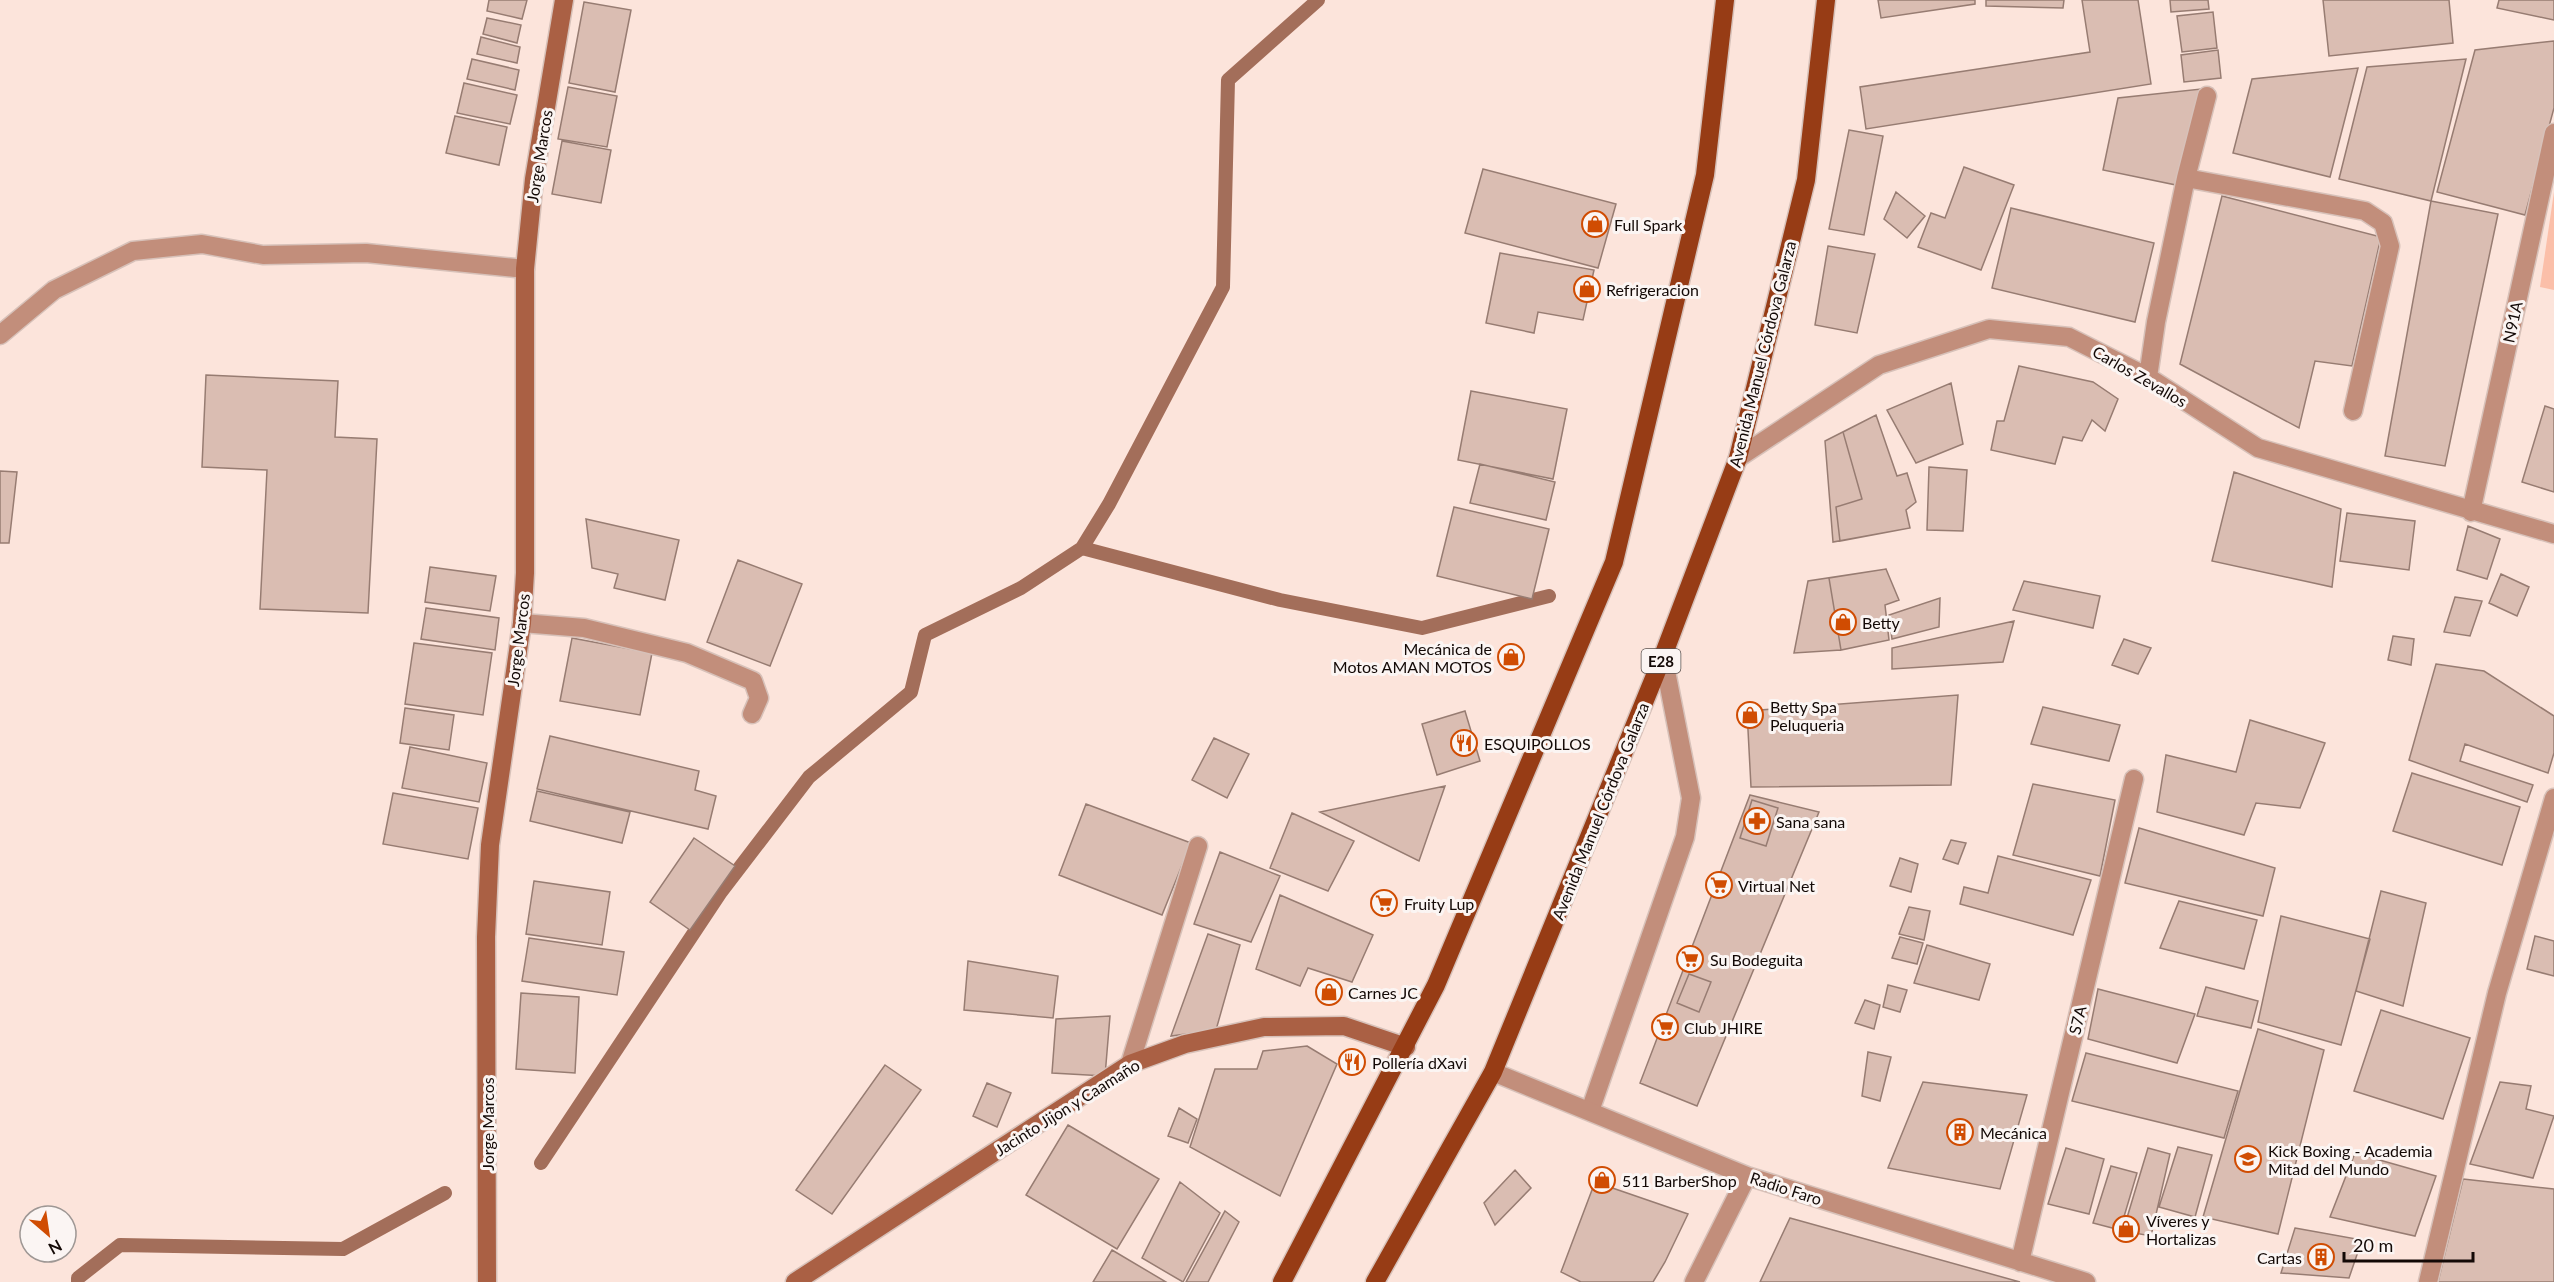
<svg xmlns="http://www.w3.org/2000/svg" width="2554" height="1282" viewBox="0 0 2554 1282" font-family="Lato,sans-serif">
  <rect width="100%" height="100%" fill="#fce4db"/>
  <path fill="#fbbfa9" d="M 2554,192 L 2554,290 L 2540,287 Z"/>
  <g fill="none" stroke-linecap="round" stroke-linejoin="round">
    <path stroke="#a36e5a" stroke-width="14" d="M 1082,548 L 1280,600 L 1422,628 L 1549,596
      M 541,1163 L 721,892 L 809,777 L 911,692 L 925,635 L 1021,588 L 1082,548 L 1109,504 L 1223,287 L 1228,80 L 1318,0
      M 78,1282 L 78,1278 L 120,1245 L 343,1249 L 445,1193"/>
  </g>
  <path fill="#dabdb2" stroke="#977c72" stroke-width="1.5" d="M 489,0 L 527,0 L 522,19 L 487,11 Z
    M 1878,0 L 1975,0 L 1975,4 L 1881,18 Z
    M 1986,0 L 2064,0 L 2063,8 L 1986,6 Z
    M 2082,0 L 2138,0 L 2151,84 L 1866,129 L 1860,87 L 2090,52 Z
    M 2170,0 L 2208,0 L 2209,9 L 2171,12 Z
    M 2323,0 L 2449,0 L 2453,43 L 2329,56 Z
    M 2499,0 L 2554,0 L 2554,20 L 2497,8 Z
    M 584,2 L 631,10 L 615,92 L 569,83 Z
    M 2213,12 L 2217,48 L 2182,52 L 2177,16 Z
    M 487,18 L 521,25 L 517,43 L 483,34 Z
    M 481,37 L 520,47 L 517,63 L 477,54 Z
    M 2554,41 L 2554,108 L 2525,215 L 2437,192 L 2475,50 Z
    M 2218,50 L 2221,78 L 2184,82 L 2181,55 Z
    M 472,59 L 519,70 L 515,90 L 467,79 Z
    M 2466,59 L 2431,201 L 2339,179 L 2367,67 Z
    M 2358,68 L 2330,177 L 2233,153 L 2252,79 Z
    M 464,83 L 517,95 L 510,124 L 457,113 Z
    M 568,87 L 617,96 L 607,147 L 558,139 Z
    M 2201,89 L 2181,186 L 2103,170 L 2118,98 Z
    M 455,116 L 507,127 L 499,165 L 446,153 Z
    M 1849,130 L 1883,136 L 1864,235 L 1829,229 Z
    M 562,141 L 611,150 L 601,203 L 552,194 Z
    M 1964,167 L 2014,185 L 1981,270 L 1918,247 L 1931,213 L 1945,218 Z
    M 1483,169 L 1616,204 L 1598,268 L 1465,233 Z
    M 1896,192 L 1925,216 L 1907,238 L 1884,219 Z
    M 2222,196 L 2381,237 L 2352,366 L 2315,361 L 2299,428 L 2180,364 Z
    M 2431,201 L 2498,214 L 2445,466 L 2385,456 Z
    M 2011,208 L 2154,243 L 2135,322 L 1992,288 Z
    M 1828,246 L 1875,254 L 1857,333 L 1815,325 Z
    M 1500,253 L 1594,270 L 1583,320 L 1538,312 L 1534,333 L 1486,323 Z
    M 2019,366 L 2093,382 L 2118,399 L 2105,431 L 2092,420 L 2082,441 L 2063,437 L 2055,464 L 1991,450 L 1997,421 L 2004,421 Z
    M 206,375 L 338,381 L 335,437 L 377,439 L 368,613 L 260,609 L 267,470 L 202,467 Z
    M 1951,383 L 1963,444 L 1916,463 L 1887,410 Z
    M 1471,391 L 1567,409 L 1553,479 L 1458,460 Z
    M 2545,406 L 2554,409 L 2554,492 L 2522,482 Z
    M 1876,415 L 1897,476 L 1907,473 L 1916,502 L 1906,510 L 1910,528 L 1833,542 L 1825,441 Z
    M 1876,415 L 1897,476 L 1907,473 L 1916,502 L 1906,510 L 1910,528 L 1840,541 L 1836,507 L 1862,499 L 1843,432 Z
    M 1480,464 L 1555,482 L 1546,520 L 1470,503 Z
    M 1929,467 L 1967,470 L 1963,531 L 1927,530 Z
    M 0,471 L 17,472 L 9,543 L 0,543 Z
    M 2234,472 L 2341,509 L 2332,587 L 2212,561 Z
    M 1454,507 L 1549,529 L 1532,599 L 1437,576 Z
    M 2347,513 L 2415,521 L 2409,570 L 2340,561 Z
    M 586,519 L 679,540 L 665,600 L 614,588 L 618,574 L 592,568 Z
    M 2468,526 L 2500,539 L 2487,579 L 2457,570 Z
    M 738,560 L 802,584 L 770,666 L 707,642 Z
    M 430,567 L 496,576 L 490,611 L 425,602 Z
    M 1886,569 L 1899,600 L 1885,605 L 1889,640 L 1841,650 L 1794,653 L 1808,581 Z
    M 1886,569 L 1899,600 L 1885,605 L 1889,640 L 1841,650 L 1829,578 Z
    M 2501,574 L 2529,587 L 2517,616 L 2489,603 Z
    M 2024,581 L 2100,596 L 2093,628 L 2013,610 Z
    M 2455,597 L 2482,601 L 2470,636 L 2444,632 Z
    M 1940,598 L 1939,627 L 1892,639 L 1889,615 Z
    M 426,608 L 499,618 L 495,650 L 421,639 Z
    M 2014,621 L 2003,662 L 1892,669 L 1892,648 Z
    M 2393,636 L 2414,639 L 2411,665 L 2388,660 Z
    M 572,638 L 652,653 L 640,715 L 560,701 Z
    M 2124,639 L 2151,648 L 2138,674 L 2112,665 Z
    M 414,643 L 492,653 L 483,715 L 405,704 Z
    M 2436,664 L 2484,671 L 2554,716 L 2554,753 L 2548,773 L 2465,744 L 2460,761 L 2533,785 L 2527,802 L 2409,760 Z
    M 1958,695 L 1951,785 L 1751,787 L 1747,711 Z
    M 2043,707 L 2120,725 L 2109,761 L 2031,744 Z
    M 405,708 L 454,715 L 449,750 L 400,743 Z
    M 1465,711 L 1480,761 L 1437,775 L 1422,724 Z
    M 2250,720 L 2325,743 L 2300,808 L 2256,803 L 2244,835 L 2157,812 L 2166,755 L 2236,772 Z
    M 550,736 L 699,771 L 695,790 L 716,796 L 708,829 L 537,789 Z
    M 1214,738 L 1249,754 L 1227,798 L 1192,780 Z
    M 410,747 L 487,763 L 479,802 L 402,788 Z
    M 2412,773 L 2520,807 L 2502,865 L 2393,831 Z
    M 2033,784 L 2115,800 L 2100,876 L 2013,855 Z
    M 1445,786 L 1419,861 L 1320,812 Z
    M 537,791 L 630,812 L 622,843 L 530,821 Z
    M 393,793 L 478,808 L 468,859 L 383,844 Z
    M 1750,795 L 1819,812 L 1697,1106 L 1640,1083 Z
    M 1752,800 L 1778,808 L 1766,846 L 1740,838 Z
    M 1086,804 L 1191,843 L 1162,915 L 1059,875 Z
    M 1292,813 L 1354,841 L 1328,891 L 1270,868 Z
    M 2139,828 L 2275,868 L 2263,916 L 2125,883 Z
    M 694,838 L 735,866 L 690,930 L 650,902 Z
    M 1951,840 L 1966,843 L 1958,864 L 1943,859 Z
    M 1220,852 L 1280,876 L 1251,942 L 1194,924 Z
    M 1998,856 L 2091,880 L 2073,935 L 1960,904 L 1964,887 L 1988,893 Z
    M 1900,858 L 1918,864 L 1911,892 L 1890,886 Z
    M 534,881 L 610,892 L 602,945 L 526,934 Z
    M 2381,891 L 2426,903 L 2403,1006 L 2356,991 Z
    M 1280,895 L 1373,935 L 1352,982 L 1308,968 L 1300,986 L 1256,969 Z
    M 2179,901 L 2257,920 L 2244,969 L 2160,948 Z
    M 1909,907 L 1930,911 L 1924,940 L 1899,934 Z
    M 2281,916 L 2370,939 L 2341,1045 L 2258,1022 Z
    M 1208,934 L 1240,945 L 1216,1030 L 1171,1036 Z
    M 2535,936 L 2554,941 L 2554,976 L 2527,969 Z
    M 1900,937 L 1923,943 L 1917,964 L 1892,958 Z
    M 529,938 L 624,952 L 617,995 L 522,981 Z
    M 1927,945 L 1990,964 L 1979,1000 L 1914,983 Z
    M 968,961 L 1058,976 L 1053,1018 L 964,1010 Z
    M 1689,974 L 1711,982 L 1699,1012 L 1677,1003 Z
    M 1888,985 L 1907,990 L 1900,1012 L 1883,1007 Z
    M 2206,987 L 2258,1001 L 2251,1028 L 2197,1016 Z
    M 2098,989 L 2195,1014 L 2177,1063 L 2088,1039 Z
    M 521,993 L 579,997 L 575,1073 L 516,1069 Z
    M 1865,1000 L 1880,1005 L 1874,1029 L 1855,1023 Z
    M 2381,1010 L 2470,1038 L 2443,1119 L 2354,1091 Z
    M 1110,1016 L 1105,1076 L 1052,1073 L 1056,1019 Z
    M 2258,1029 L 2324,1050 L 2278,1234 L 2203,1217 Z
    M 1307,1046 L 1337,1064 L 1280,1196 L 1190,1147 L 1215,1069 L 1257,1069 L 1263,1051 Z
    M 1868,1052 L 1891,1057 L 1880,1101 L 1862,1096 Z
    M 2086,1053 L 2238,1091 L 2224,1138 L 2072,1101 Z
    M 885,1065 L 921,1090 L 832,1214 L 796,1190 Z
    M 1923,1082 L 2027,1095 L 2000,1189 L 1888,1168 Z
    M 2500,1082 L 2531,1086 L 2526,1109 L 2554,1116 L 2533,1178 L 2470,1164 Z
    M 987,1083 L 1011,1093 L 997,1127 L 973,1116 Z
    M 1179,1108 L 1197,1119 L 1188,1143 L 1168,1136 Z
    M 1068,1125 L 1159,1179 L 1117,1249 L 1026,1195 Z
    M 2178,1147 L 2212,1155 L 2195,1217 L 2159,1207 Z
    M 2066,1148 L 2104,1159 L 2089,1214 L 2048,1204 Z
    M 2148,1148 L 2170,1154 L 2151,1236 L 2123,1231 Z
    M 2355,1153 L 2436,1176 L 2415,1236 L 2330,1217 Z
    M 2111,1166 L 2137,1173 L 2120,1230 L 2093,1223 Z
    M 1515,1170 L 1531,1188 L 1495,1225 L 1484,1203 Z
    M 2463,1179 L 2554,1189 L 2554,1282 L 2438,1282 Z
    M 1180,1182 L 1220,1213 L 1183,1282 L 1142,1258 Z
    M 1595,1182 L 1688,1214 L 1665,1262 L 1653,1282 L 1581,1282 L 1561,1272 Z
    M 1225,1211 L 1239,1222 L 1208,1282 L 1186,1282 Z
    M 1790,1218 L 2020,1282 L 1760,1282 Z
    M 2295,1228 L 2362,1240 L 2349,1278 L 2281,1273 Z
    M 1112,1250 L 1166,1282 L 1093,1282 Z"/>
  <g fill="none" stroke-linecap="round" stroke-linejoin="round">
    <defs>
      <path id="lane" d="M 1590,1111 L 1685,837 L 1691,798 L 1663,656"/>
      <path id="street" d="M 2186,178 L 2207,96
        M 0,335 L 54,290 L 133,251 L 202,244 L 263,255 L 366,253 L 525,269
        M 2148,377 L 2156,322 L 2186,178 L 2365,211 L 2383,223 L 2390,246 L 2353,411
        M 1738,458 L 1879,365 L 1989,329 L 2069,337 L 2148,377 L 2258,448 L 2554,534
        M 2471,512 L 2554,133
        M 522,623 L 584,628 L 687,653 L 753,681 L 759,698 L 752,714
        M 1130,1064 L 1198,846
        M 1493,1072 L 1747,1176 L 2086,1282
        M 2020,1262 L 2134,779
        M 1694,1282 L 1747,1176
        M 2428,1282 L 2497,993 L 2554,798"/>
      <path id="secondary" d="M 487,1282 L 486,937 L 490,845 L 522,623 L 525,573 L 525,269 L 534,179 L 564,0
        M 795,1282 L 1130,1064 L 1185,1044 L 1264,1027 L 1344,1026 L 1406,1047"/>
      <path id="primary" d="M 1282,1282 L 1436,985 L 1614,562 L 1705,175 L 1725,0
        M 1375,1282 L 1493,1072 L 1663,656 L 1738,458 L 1806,180 L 1826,0"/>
    </defs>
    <use href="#lane" stroke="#d7c1b9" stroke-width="21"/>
    <use href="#street" stroke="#d7c1b9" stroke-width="21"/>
    <use href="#secondary" stroke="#d7c1b9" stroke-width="21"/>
    <use href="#primary" stroke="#d7c1b9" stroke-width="21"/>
    <use href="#lane" stroke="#c28e7b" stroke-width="18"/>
    <use href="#street" stroke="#c28e7b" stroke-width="18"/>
    <use href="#secondary" stroke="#aa6044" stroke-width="18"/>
    <use href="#primary" stroke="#973c15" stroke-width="18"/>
  </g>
  <defs>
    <symbol id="shop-ring" viewBox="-11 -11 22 22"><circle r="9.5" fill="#fbf5f3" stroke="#d04c02" stroke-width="1.5"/><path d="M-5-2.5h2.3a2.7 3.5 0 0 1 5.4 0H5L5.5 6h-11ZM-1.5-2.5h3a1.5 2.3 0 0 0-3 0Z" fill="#d04c02"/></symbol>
    <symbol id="restaurant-ring" viewBox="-11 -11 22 22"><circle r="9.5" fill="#fbf5f3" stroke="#d04c02" stroke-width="1.5"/><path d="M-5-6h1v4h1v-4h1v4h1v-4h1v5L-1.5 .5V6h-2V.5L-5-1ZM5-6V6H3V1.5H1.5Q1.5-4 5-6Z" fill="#d04c02"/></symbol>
    <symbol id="pharmacy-ring" viewBox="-11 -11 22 22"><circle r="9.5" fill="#fbf5f3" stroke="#d04c02" stroke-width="1.5"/><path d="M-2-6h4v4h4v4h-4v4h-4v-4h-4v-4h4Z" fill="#d04c02"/></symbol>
    <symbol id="supermarket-ring" viewBox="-11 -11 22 22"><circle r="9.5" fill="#fbf5f3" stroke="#d04c02" stroke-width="1.5"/><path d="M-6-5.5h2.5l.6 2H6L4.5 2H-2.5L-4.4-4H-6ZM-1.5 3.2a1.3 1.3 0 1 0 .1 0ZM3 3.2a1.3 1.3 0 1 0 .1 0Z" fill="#d04c02"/></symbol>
    <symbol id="building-ring" viewBox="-11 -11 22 22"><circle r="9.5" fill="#fbf5f3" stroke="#d04c02" stroke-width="1.5"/><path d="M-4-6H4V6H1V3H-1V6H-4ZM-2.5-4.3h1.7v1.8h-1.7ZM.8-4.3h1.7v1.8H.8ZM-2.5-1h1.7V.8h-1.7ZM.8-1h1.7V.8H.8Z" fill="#d04c02"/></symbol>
    <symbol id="school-ring" viewBox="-11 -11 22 22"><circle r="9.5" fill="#fbf5f3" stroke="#d04c02" stroke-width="1.5"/><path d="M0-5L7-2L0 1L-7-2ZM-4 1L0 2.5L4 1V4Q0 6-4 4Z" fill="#d04c02"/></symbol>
  </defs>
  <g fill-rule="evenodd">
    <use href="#shop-ring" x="1580" y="209" width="30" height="30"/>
    <use href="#shop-ring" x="1572" y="274" width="30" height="30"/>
    <use href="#shop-ring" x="1828" y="607" width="30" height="30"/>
    <use href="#shop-ring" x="1496" y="642" width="30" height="30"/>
    <use href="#shop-ring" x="1735" y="700" width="30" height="30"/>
    <use href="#restaurant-ring" x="1449" y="728" width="30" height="30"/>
    <use href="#pharmacy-ring" x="1742" y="806" width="30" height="30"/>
    <use href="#supermarket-ring" x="1704" y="870" width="30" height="30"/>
    <use href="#supermarket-ring" x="1369" y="888" width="30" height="30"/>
    <use href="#supermarket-ring" x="1675" y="944" width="30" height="30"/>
    <use href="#shop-ring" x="1314" y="977" width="30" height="30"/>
    <use href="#supermarket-ring" x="1650" y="1012" width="30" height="30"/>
    <use href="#restaurant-ring" x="1337" y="1047" width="30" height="30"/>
    <use href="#building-ring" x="1945" y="1117" width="30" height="30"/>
    <use href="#school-ring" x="2233" y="1144" width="30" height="30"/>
    <use href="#shop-ring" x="1587" y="1165" width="30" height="30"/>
    <use href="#shop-ring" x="2111" y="1214" width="30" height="30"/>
    <use href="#building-ring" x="2306" y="1242" width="30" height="30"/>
  </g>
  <g text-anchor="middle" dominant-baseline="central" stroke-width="6" stroke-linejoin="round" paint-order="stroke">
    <rect fill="#fbf5f3" stroke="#59504d" stroke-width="1.5" x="1641.5" y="649" width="39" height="24" rx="4.5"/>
    <g font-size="15" font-weight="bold" fill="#130906">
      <text x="1661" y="661">E28</text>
    </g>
    <g font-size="16" fill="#130906" stroke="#fbf5f3">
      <text transform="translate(539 156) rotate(-81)">Jorge Marcos</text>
      <text transform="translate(2512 322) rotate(-78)">N91A</text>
      <text transform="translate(1762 354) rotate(-76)">Avenida Manuel Córdova Galarza</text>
      <text transform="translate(2140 376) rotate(30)">Carlos Zevallos</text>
      <text transform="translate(518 640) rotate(-83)">Jorge Marcos</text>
      <text transform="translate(1600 811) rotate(-68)">Avenida Manuel Córdova Galarza</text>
      <text transform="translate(2077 1020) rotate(-77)">S7A</text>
      <text transform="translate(1067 1107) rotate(-32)">Jacinto Jijon y Caamaño</text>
      <text transform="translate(487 1124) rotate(-90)">Jorge Marcos</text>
      <text transform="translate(1786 1188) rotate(18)">Radio Faro</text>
    </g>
    <g font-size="16" fill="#130906" stroke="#fbf5f3" text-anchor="start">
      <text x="1614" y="224">Full Spark</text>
      <text x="1606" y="289">Refrigeracion</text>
      <text x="1862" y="622">Betty</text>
      <text x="1492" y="648" text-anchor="end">Mecánica de<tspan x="1492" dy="18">Motos AMAN MOTOS</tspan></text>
      <text x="1770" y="706">Betty Spa<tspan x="1770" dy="18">Peluqueria</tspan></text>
      <text x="1484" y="743">ESQUIPOLLOS</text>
      <text x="1776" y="821">Sana sana</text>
      <text x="1738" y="885">Virtual Net</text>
      <text x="1404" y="903">Fruity Lup</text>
      <text x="1710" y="959">Su Bodeguita</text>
      <text x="1348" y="992">Carnes JC</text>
      <text x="1684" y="1027">Club JHIRE</text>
      <text x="1372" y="1062">Pollería dXavi</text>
      <text x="1980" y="1132">Mecánica</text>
      <text x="2268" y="1150">Kick Boxing - Academia<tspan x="2268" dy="18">Mitad del Mundo</tspan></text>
      <text x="1622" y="1180">511 BarberShop</text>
      <text x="2146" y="1220">Víveres y<tspan x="2146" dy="18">Hortalizas</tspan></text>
      <text x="2302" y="1257" text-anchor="end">Cartas</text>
    </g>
  </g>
  <g transform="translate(48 1234) rotate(151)"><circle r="28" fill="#fbf5f3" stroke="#9e9794" stroke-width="1.5"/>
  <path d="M0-4.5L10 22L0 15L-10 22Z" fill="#d04c02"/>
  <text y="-9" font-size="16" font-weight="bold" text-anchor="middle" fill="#130906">N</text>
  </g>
  <path d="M2344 1252v9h129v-9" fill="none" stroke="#130906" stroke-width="3"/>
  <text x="2353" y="1252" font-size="18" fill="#130906" stroke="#fbf5f3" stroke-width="4.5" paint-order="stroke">20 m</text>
</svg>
